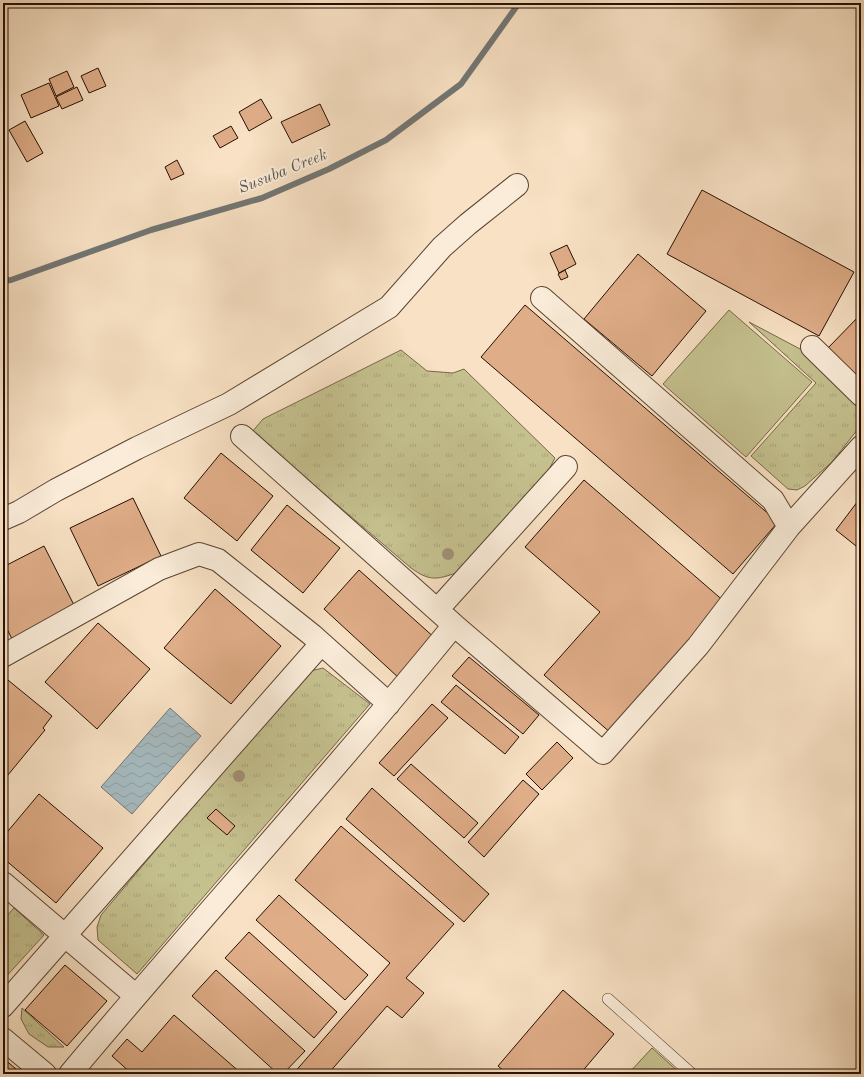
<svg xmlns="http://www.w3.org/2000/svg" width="864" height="1077" viewBox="0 0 864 1077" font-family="'Old Standard TT',serif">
  <defs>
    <pattern id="grass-tufts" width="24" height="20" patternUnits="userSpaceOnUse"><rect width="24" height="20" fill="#c5c18f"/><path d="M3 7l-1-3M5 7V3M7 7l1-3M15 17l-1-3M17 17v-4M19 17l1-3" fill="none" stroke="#a9a57a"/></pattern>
    <pattern id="water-waves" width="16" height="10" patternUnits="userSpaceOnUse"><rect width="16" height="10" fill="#a5bac0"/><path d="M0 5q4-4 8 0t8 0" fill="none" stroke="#8e9fa3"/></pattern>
  </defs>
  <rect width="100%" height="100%" fill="#f8e1c4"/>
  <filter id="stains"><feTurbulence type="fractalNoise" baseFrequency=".005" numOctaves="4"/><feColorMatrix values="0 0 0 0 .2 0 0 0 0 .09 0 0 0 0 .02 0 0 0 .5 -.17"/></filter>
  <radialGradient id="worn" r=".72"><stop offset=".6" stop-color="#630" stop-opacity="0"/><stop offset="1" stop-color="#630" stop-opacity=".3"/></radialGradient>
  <path fill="url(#grass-tufts)" stroke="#766848" d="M 749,322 L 802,350 L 860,410 L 861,420 L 858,429 L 832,462 L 805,486 L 797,490 L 788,489 L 751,456 L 816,383 Z
    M 401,350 L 427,371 L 453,373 L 464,369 L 555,458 L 547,473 L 456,573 C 436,580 429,581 411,568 L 252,432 L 263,419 Z
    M 323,668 L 370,704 L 137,974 L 98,940 L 97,927 L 101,915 L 306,672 Z
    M 14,908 L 44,935 L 3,980 L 3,920 Z
    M 22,1008 L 64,1047 L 48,1047 L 29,1034 L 21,1019 Z"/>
  <path fill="#c5c18f" stroke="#766848" d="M 729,310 L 812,382 L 746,457 L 663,384 Z
    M 652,1048 L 681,1074 L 628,1074 Z"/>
  <path fill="url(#water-waves)" stroke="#727674" d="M 170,708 L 201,736 L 132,814 L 101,787 Z"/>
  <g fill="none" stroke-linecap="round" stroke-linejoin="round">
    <path stroke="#727674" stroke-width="6" d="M 3,281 L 11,280 L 151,230 L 262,198 L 329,169 L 386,140 L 461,84 L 519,3"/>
  </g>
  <path fill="#dfad88" stroke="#260f02" d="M 98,68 L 106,86 L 89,93 L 81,76 Z
    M 67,71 L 74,87 L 56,96 L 49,79 Z
    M 49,83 L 59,106 L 31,118 L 21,95 Z
    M 77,87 L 83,100 L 62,109 L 56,97 Z
    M 261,99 L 272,118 L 249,131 L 239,112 Z
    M 320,104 L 330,125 L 292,143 L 281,122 Z
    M 25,121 L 43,153 L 27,162 L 9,130 Z
    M 231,126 L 238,138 L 220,148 L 213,136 Z
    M 177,160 L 184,174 L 171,180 L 165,167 Z
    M 702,190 L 854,272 L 819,336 L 667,254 Z
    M 567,245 L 576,264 L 559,273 L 550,253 Z
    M 638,254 L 706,311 L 652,376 L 584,319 Z
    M 565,270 L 568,277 L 561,280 L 558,274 Z
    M 525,305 L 778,522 L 733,574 L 481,357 Z
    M 861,314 L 861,384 L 826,350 Z
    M 221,453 L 273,496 L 237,541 L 184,498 Z
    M 584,480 L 726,603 L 612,734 L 544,675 L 600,612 L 525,547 Z
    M 133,498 L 161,556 L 98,586 L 70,528 Z
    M 858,501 L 861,504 L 861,550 L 836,530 Z
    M 287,505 L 340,548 L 303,593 L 251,550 Z
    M 44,546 L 75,607 L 12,639 L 3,621 L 3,567 Z
    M 359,570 L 436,639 L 400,679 L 324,609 Z
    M 215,589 L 281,646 L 231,704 L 164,648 Z
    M 98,623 L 150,669 L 97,729 L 45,682 Z
    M 469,657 L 539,715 L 523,734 L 452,676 Z
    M 3,676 L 52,716 L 43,728 L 45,730 L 3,781 Z
    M 456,685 L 519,737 L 505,754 L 441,702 Z
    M 432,704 L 448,718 L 394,776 L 379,763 Z
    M 557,742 L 573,758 L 542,790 L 526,774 Z
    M 411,764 L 478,823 L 464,838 L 397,779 Z
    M 523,780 L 539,794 L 484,857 L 468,842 Z
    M 372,788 L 489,894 L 464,922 L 346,819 Z
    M 39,794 L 103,848 L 56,903 L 3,858 L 3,837 Z
    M 216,809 L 235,826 L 227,835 L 207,818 Z
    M 341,826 L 454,924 L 406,978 L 424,993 L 402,1018 L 387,1006 L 328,1074 L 293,1074 L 390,963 L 295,880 Z
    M 279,895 L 368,975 L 345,1000 L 256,920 Z
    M 249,932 L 337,1012 L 314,1038 L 225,958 Z
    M 65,965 L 107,1001 L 67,1046 L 25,1010 Z
    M 216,970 L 305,1051 L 283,1074 L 278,1074 L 192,996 Z
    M 563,990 L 614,1034 L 580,1074 L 507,1074 L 498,1066 Z
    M 174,1015 L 242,1074 L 132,1074 L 112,1056 L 127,1039 L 142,1052 Z
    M 3,1058 L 22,1074 L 3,1074 Z"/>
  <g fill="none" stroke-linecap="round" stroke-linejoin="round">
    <defs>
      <path id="lane" d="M 608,999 L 692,1074"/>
      <path id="street" d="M 812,347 L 861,395
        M 242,436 L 454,625
        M 3,519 L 19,512 L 56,490 L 137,448 L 229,404 L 389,307 L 442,247 L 468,224 L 517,185
        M 789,527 L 861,447
        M 437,610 L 566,467
        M 3,656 L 159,569 L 199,554 L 218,560 L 312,635 L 389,704
        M 3,883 L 136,996
        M 3,1006 L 321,644
        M 3,1039 L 45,1074
        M 70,1074 C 196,923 330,778 454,625 L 603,753 L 698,646 L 789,527 L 773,500 L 542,298"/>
    </defs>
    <use href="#lane" stroke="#5a4432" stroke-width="12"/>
    <use href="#street" stroke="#5a4432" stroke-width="24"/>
    <use href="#lane" stroke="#faecd9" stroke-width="11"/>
    <use href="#street" stroke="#faecd9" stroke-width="22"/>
  </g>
  <g fill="#a39074">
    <circle cx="448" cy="554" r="6"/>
    <circle cx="239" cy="776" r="6"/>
  </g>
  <g text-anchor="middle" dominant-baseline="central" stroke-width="4" stroke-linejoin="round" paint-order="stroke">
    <g font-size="16" font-style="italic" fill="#59534e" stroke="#faecd9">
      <text transform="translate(283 172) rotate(-22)">Susuba Creek</text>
    </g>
  </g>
  <rect width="864" height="1077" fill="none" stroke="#f8e1c4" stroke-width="16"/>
  <rect x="4" y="4" width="856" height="1069" fill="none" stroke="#260f02" stroke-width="2"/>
  <rect x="8" y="8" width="848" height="1061" fill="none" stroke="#260f02"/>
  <rect width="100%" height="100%" filter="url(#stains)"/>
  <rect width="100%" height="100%" fill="url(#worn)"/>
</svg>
